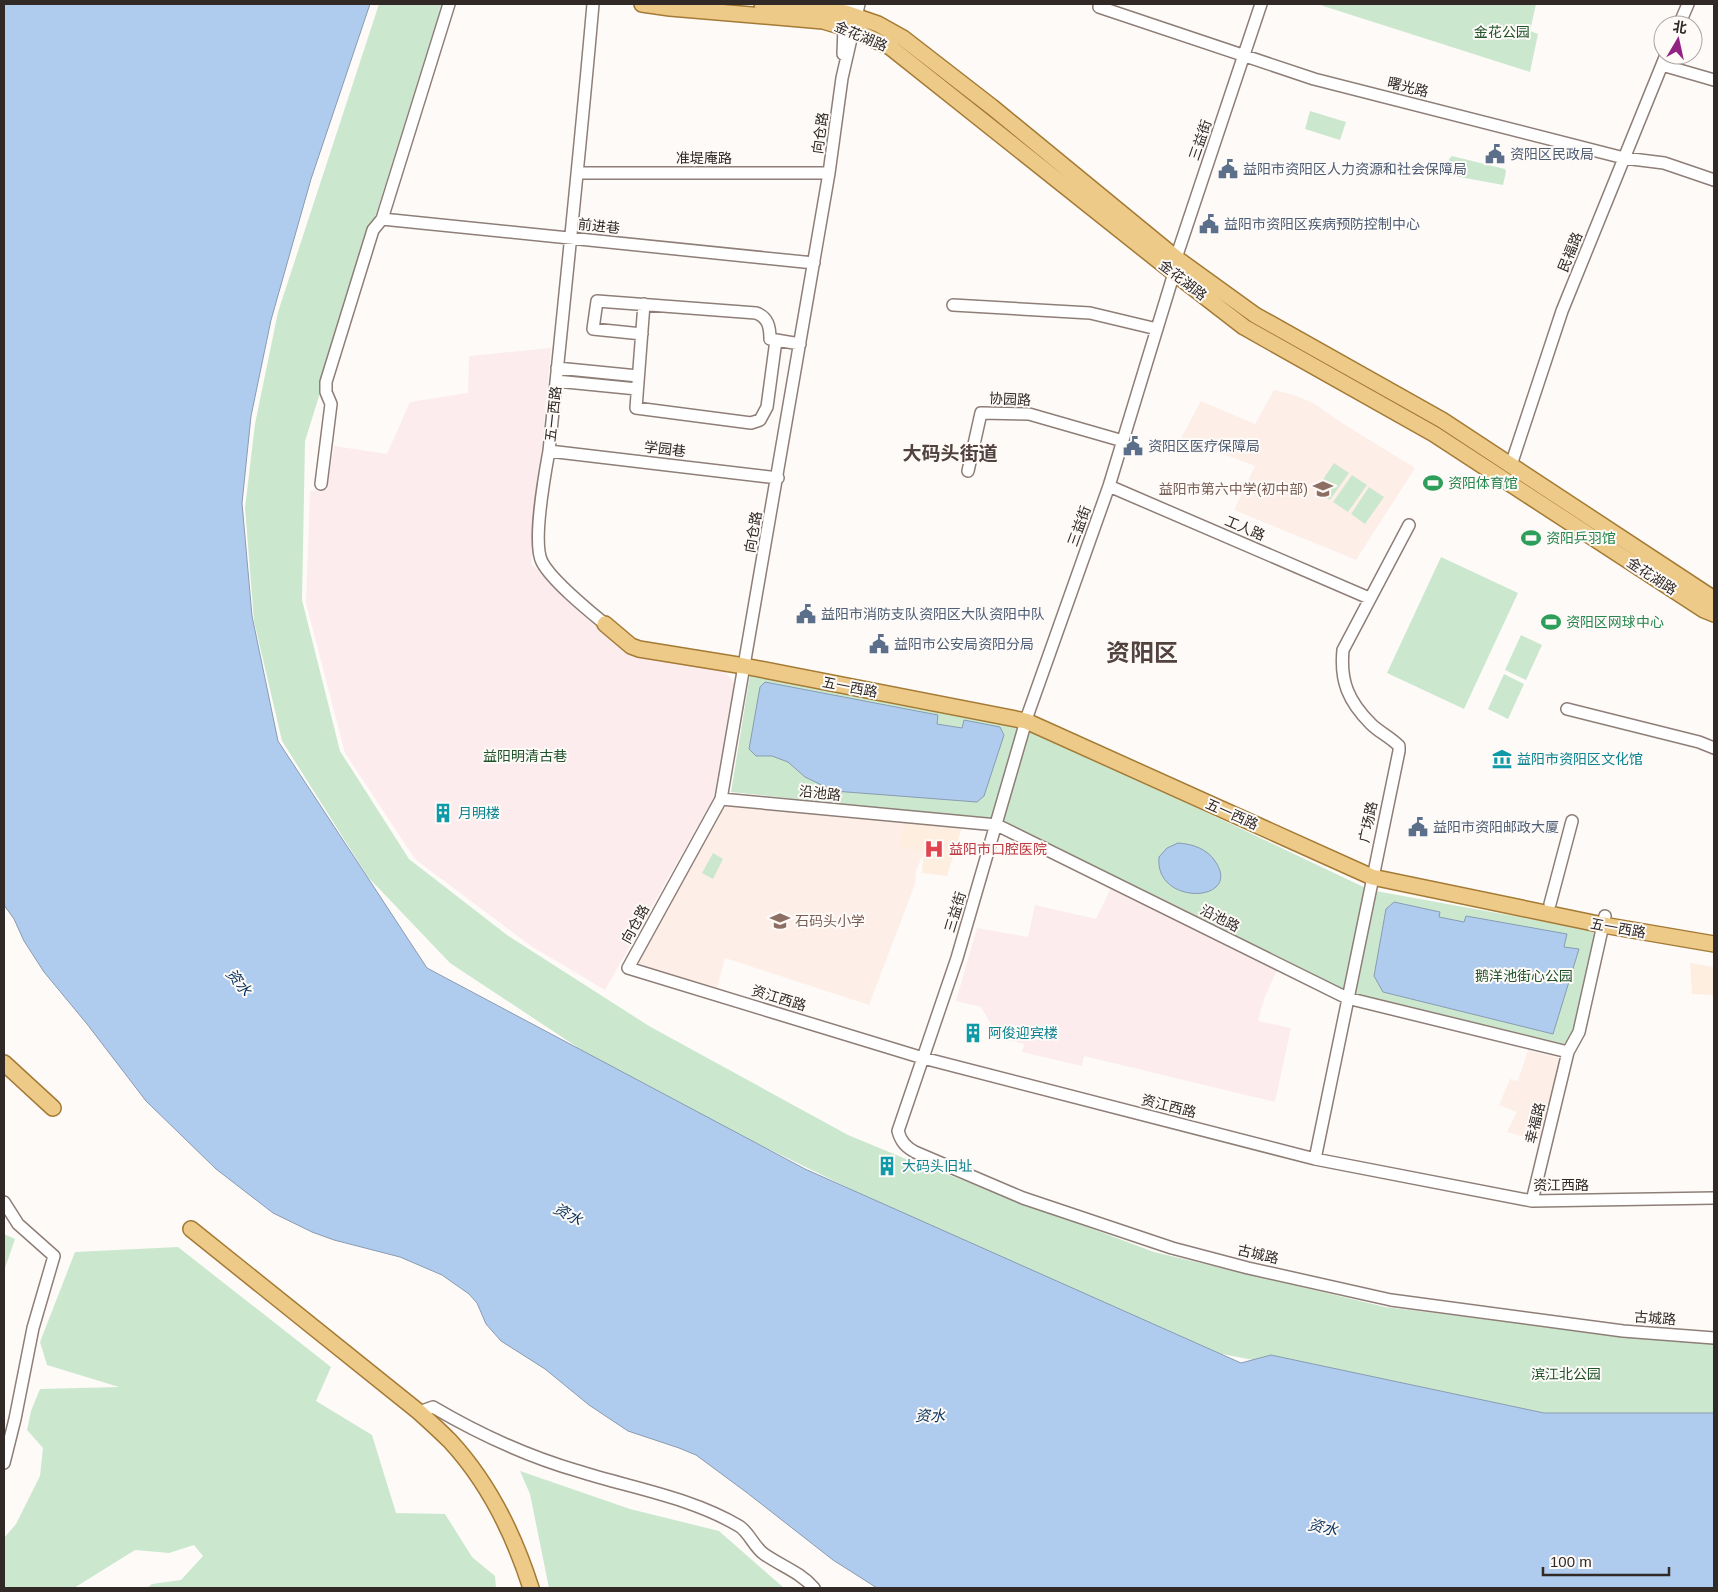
<svg xmlns="http://www.w3.org/2000/svg" width="1718" height="1592" viewBox="0 0 1718 1592" font-family="Helvetica,'Noto Sans SC',sans-serif">
  <rect width="100%" height="100%" fill="#fdfaf8"/>
  <path fill="#fceced" d="M 551,348 L 531,564 L 632,653 L 724,670 L 734,683 L 714,797 L 605,990 L 531,946 L 415,859 L 345,753 L 306,603 L 310,491 L 327,489 L 334,446 L 387,454 L 410,402 L 468,393 L 469,356 Z
    M 1111,888 L 1277,970 L 1264,999 L 1258,1021 L 1291,1028 L 1275,1102 L 1084,1056 L 1082,1066 L 1022,1052 L 1024,1044 L 999,1038 L 981,1007 L 956,1001 L 977,928 L 1028,937 L 1035,905 L 1096,919 Z"/>
  <path fill="#feeee8" d="M 1274,390 L 1294,395 L 1315,404 L 1342,423 L 1415,468 L 1356,560 L 1234,510 L 1255,466 L 1181,438 L 1201,401 L 1255,424 Z
    M 724,804 L 904,821 L 925,851 L 916,870 L 915,884 L 869,1005 L 725,958 L 717,988 L 636,963 Z
    M 1528,1050 L 1563,1059 L 1542,1142 L 1507,1132 L 1517,1112 L 1499,1105 L 1510,1079 L 1518,1081 Z"/>
  <path fill="#fdeee0" d="M 904,821 L 962,827 L 947,876 L 922,873 L 924,851 L 900,848 Z
    M 1690,963 L 1714,967 L 1714,995 L 1692,994 Z"/>
  <path fill="#cbe8ce" d="M 379,4 L 442,4 L 305,441 L 302,600 L 340,751 L 409,859 L 507,935 L 649,1026 L 848,1135 L 906,1159 L 1154,1252 L 1385,1307 L 1668,1341 L 1714,1342 L 1714,1422 L 1563,1419 L 1169,1344 L 627,1080 L 450,963 L 368,877 L 282,741 L 254,621 L 245,508 L 255,424 L 278,312 Z
    M 1317,4 L 1536,4 L 1530,31 L 1538,34 L 1530,72 Z
    M 1310,111 L 1346,122 L 1340,140 L 1305,129 Z
    M 1452,156 L 1505,169 L 1506,172 L 1503,185 L 1449,175 L 1447,171 L 1449,159 Z
    M 1334,463 L 1349,473 L 1330,500 L 1316,490 Z
    M 1352,475 L 1367,485 L 1348,512 L 1333,502 Z
    M 1369,487 L 1384,497 L 1365,524 L 1351,514 Z
    M 1441,557 L 1518,593 L 1464,709 L 1387,673 Z
    M 1521,635 L 1542,645 L 1526,680 L 1505,670 Z
    M 1504,674 L 1524,684 L 1508,719 L 1488,709 Z
    M 750,675 L 1029,728 L 1370,890 L 1596,931 L 1569,1045 L 1354,994 L 998,821 L 731,792 Z
    M 713,853 L 723,859 L 713,879 L 702,873 Z
    M 4,1234 L 15,1239 L 4,1271 Z
    M 178,1247 L 331,1367 L 316,1401 L 372,1435 L 396,1513 L 445,1514 L 472,1557 L 495,1576 L 496,1588 L 147,1588 L 152,1584 L 181,1580 L 203,1556 L 194,1545 L 169,1553 L 135,1550 L 74,1588 L 4,1588 L 4,1538 L 16,1524 L 40,1476 L 43,1448 L 27,1430 L 31,1411 L 40,1389 L 119,1387 L 47,1365 L 40,1342 L 75,1252 Z
    M 520,1471 L 630,1509 L 719,1531 L 784,1588 L 549,1588 L 530,1494 Z"/>
  <path fill="#afccee" stroke="#899bb2" d="M 4,4 L 370,4 L 311,179 L 271,320 L 251,416 L 242,503 L 252,616 L 278,741 L 427,968 L 805,1169 L 1241,1363 L 1271,1355 L 1544,1413 L 1714,1413 L 1714,1588 L 877,1588 L 833,1560 L 746,1492 L 696,1455 L 679,1448 L 628,1431 L 589,1405 L 545,1369 L 501,1341 L 486,1324 L 477,1303 L 469,1294 L 442,1275 L 400,1257 L 334,1240 L 312,1232 L 273,1213 L 216,1169 L 146,1101 L 87,1024 L 44,972 L 24,941 L 14,919 L 4,905 Z
    M 765,682 L 938,715 L 937,724 L 962,728 L 964,720 L 1000,727 L 1004,735 L 984,796 L 977,802 L 834,791 L 805,777 L 788,762 L 772,756 L 756,756 L 749,749 L 760,687 Z
    M 1178,843 C 1193,844 1207,849 1215,861 C 1244,903 1154,907 1159,857 L 1167,848 Z
    M 1394,902 L 1440,912 L 1439,917 L 1464,922 L 1466,916 L 1567,934 L 1564,947 L 1579,949 L 1553,1034 L 1383,992 L 1374,976 L 1386,909 Z"/>
  <g fill="none" stroke-linecap="round" stroke-linejoin="round">
    <defs>
      <path id="minor" d="M 593,4 C 580,153 564,302 549,451 C 545,473 532,543 542,562 C 552,581 588,610 605,624
        M 859,4 L 842,78 L 829,173 L 721,799 L 628,968 L 923,1058 L 1315,1159 L 1532,1201 L 1714,1198
        M 1261,4 L 1176,258 L 1174,273 L 1109,486 L 1028,714 L 957,958 L 898,1131 C 901,1142 906,1147 915,1152 L 1023,1198 L 1172,1248 L 1248,1268 L 1391,1300 L 1623,1331 L 1714,1338
        M 1099,7 L 1314,79 L 1624,158 L 1664,163 L 1714,180
        M 1679,25 L 1688,4
        M 843,54 L 844,27 L 848,4
        M 1662,65 L 1714,80
        M 578,173 L 829,173
        M 382,219 L 814,263
        M 644,304 L 636,408 L 751,423 L 760,420 L 767,407 L 776,340
        M 953,305 L 1090,313 L 1157,329
        M 642,334 L 593,329 L 597,301 L 756,313 C 768,317 770,327 770,339 L 800,344
        M 557,368 L 638,376
        M 556,381 L 637,389
        M 549,451 L 778,478
        M 1511,465 L 1562,311 L 1666,55
        M 968,471 L 981,413 L 1029,414 L 1123,441
        M 321,484 L 331,404 L 326,392 L 326,382 L 373,230 L 382,219 L 449,4
        M 1109,486 L 1369,598
        M 1567,709 L 1699,742 L 1714,748
        M 721,799 L 997,825 L 1347,998 L 1568,1052 L 1579,1032 L 1605,916
        M 1550,904 L 1572,821
        M 1315,1159 L 1399,751 L 1399,746 C 1390,737 1379,732 1371,724 C 1348,701 1340,681 1343,650 L 1409,525
        M 1532,1201 L 1568,1052
        M 4,1202 L 18,1224 L 54,1256 L 33,1328 L 15,1419 L 4,1463
        M 419,1412 L 433,1407 C 479,1434 526,1456 578,1471 C 631,1488 690,1497 739,1526 C 749,1532 754,1547 764,1554 C 781,1566 800,1572 814,1588"/>
      <path id="major" d="M 642,4 L 670,8 L 823,21 L 853,30 L 890,47 L 1174,273 L 1244,327 L 1434,434 L 1704,610 L 1714,614
        M 762,4 L 819,8 L 846,13 L 878,24 L 903,38 L 992,107 L 1176,258 L 1255,315 L 1442,420 L 1714,599
        M 605,624 L 631,646 L 639,649 L 744,666 L 1026,721 L 1372,877 L 1603,925 L 1714,944
        M 4,1063 L 53,1108
        M 191,1229 L 419,1412 C 429,1421 440,1431 450,1441 C 489,1483 514,1535 531,1588"/>
    </defs>
    <use href="#minor" stroke="#8e7e77" stroke-width="14"/>
    <use href="#major" stroke="#a47a34" stroke-width="18"/>
    <use href="#minor" stroke="#fff" stroke-width="11"/>
    <use href="#major" stroke="#eeca89" stroke-width="15"/>
  </g>
  <defs>
    <symbol id="civic-bare" viewBox="-9 -9 18 18"><path d="M-.6-6.5H3V-4.5H.6V-3L4-1V1h2V6H-6V1h2V-1L-.6-3ZM-1.2 2.5V6h2.4V2.5Z" fill="#5c6f8a" stroke="#fdfaf8" stroke-width="2.5" paint-order="stroke"/></symbol>
    <symbol id="stadium-bare" viewBox="-9 -9 18 18"><path d="M0-5a6.5 5 0 1 0 0 10a6.5 5 0 1 0 0-10ZM-3.5-1.8h7v3.6h-7Z" fill="#2e9e5b" stroke="#fdfaf8" stroke-width="2.5" paint-order="stroke"/></symbol>
    <symbol id="school-bare" viewBox="-9 -9 18 18"><path d="M0-5L7-2L0 1L-7-2ZM-4 1L0 2.5L4 1V4Q0 6-4 4Z" fill="#8d6e63" stroke="#fdfaf8" stroke-width="2.5" paint-order="stroke"/></symbol>
    <symbol id="museum-bare" viewBox="-9 -9 18 18"><path d="M0-6L6-3V-2H-6V-3ZM-5-1h2V3h-2ZM-1-1h2V3h-2ZM3-1h2V3H3ZM-6 4H6V6H-6Z" fill="#0f9aa8" stroke="#fdfaf8" stroke-width="2.5" paint-order="stroke"/></symbol>
    <symbol id="building-bare" viewBox="-9 -9 18 18"><path d="M-4-6H4V6H1V3H-1V6H-4ZM-2.5-4.3h1.7v1.8h-1.7ZM.8-4.3h1.7v1.8H.8ZM-2.5-1h1.7V.8h-1.7ZM.8-1h1.7V.8H.8Z" fill="#0f9aa8" stroke="#fdfaf8" stroke-width="2.5" paint-order="stroke"/></symbol>
    <symbol id="hospital-bare" viewBox="-9 -9 18 18"><path d="M-5-5h3v3.5h4V-5h3V5h-3V1.5h-4V5h-3Z" fill="#e0444e" stroke="#fdfaf8" stroke-width="2.5" paint-order="stroke"/></symbol>
  </defs>
  <g fill-rule="evenodd">
    <use href="#civic-bare" x="1481" y="140" width="28" height="28"/>
    <use href="#civic-bare" x="1214" y="155" width="28" height="28"/>
    <use href="#civic-bare" x="1195" y="210" width="28" height="28"/>
    <use href="#civic-bare" x="1119" y="432" width="28" height="28"/>
    <use href="#stadium-bare" x="1419" y="469" width="28" height="28"/>
    <use href="#school-bare" x="1309" y="475" width="28" height="28"/>
    <use href="#stadium-bare" x="1517" y="524" width="28" height="28"/>
    <use href="#civic-bare" x="792" y="600" width="28" height="28"/>
    <use href="#stadium-bare" x="1537" y="608" width="28" height="28"/>
    <use href="#civic-bare" x="865" y="630" width="28" height="28"/>
    <use href="#museum-bare" x="1488" y="745" width="28" height="28"/>
    <use href="#building-bare" x="429" y="799" width="28" height="28"/>
    <use href="#civic-bare" x="1404" y="813" width="28" height="28"/>
    <use href="#hospital-bare" x="920" y="835" width="28" height="28"/>
    <use href="#school-bare" x="766" y="907" width="28" height="28"/>
    <use href="#building-bare" x="959" y="1019" width="28" height="28"/>
    <use href="#building-bare" x="873" y="1152" width="28" height="28"/>
  </g>
  <g text-anchor="middle" dominant-baseline="central" stroke-width="4" stroke-linejoin="round" paint-order="stroke">
    <g font-size="14" fill="#21542b" stroke="#fdfaf8">
      <text x="1502" y="32">金花公园</text>
      <text x="525" y="756">益阳明清古巷</text>
      <text x="1524" y="976">鹅洋池街心公园</text>
      <text x="1566" y="1374">滨江北公园</text>
    </g>
    <g font-size="14" fill="#302926" stroke="#fdfaf8">
      <text transform="translate(861 36) rotate(23)">金花湖路</text>
      <text transform="translate(1408 87) rotate(14)">曙光路</text>
      <text transform="translate(820 133) rotate(-82)">向仓路</text>
      <text transform="translate(1200 140) rotate(-71)">三益街</text>
      <text x="704" y="158">准堤庵路</text>
      <text transform="translate(599 226) rotate(6)">前进巷</text>
      <text transform="translate(1570 252) rotate(-68)">民福路</text>
      <text transform="translate(1183 280) rotate(38)">金花湖路</text>
      <text transform="translate(1010 399) rotate(3)">协园路</text>
      <text transform="translate(553 414) rotate(-84)">五一西路</text>
      <text transform="translate(665 449) rotate(7)">学园巷</text>
      <text transform="translate(1079 526) rotate(-70)">三益街</text>
      <text transform="translate(1245 528) rotate(23)">工人路</text>
      <text transform="translate(753 532) rotate(-80)">向仓路</text>
      <text transform="translate(1652 576) rotate(33)">金花湖路</text>
      <text transform="translate(850 687) rotate(11)">五一西路</text>
      <text transform="translate(820 793) rotate(6)">沿池路</text>
      <text transform="translate(1232 814) rotate(24)">五一西路</text>
      <text transform="translate(1368 822) rotate(-78)">广场路</text>
      <text transform="translate(955 912) rotate(-73)">三益街</text>
      <text transform="translate(1220 918) rotate(27)">沿池路</text>
      <text transform="translate(635 924) rotate(-61)">向仓路</text>
      <text transform="translate(1618 928) rotate(10)">五一西路</text>
      <text transform="translate(779 998) rotate(17)">资江西路</text>
      <text transform="translate(1169 1106) rotate(14)">资江西路</text>
      <text transform="translate(1535 1123) rotate(-76)">幸福路</text>
      <text x="1561" y="1185">资江西路</text>
      <text transform="translate(1258 1254) rotate(13)">古城路</text>
      <text transform="translate(1655 1318) rotate(4)">古城路</text>
    </g>
    <g font-size="14" fill="#4e5e75" stroke="#fdfaf8" text-anchor="start">
      <text x="1510" y="154">资阳区民政局</text>
      <text x="1243" y="169">益阳市资阳区人力资源和社会保障局</text>
      <text x="1224" y="224">益阳市资阳区疾病预防控制中心</text>
      <text x="1148" y="446">资阳区医疗保障局</text>
      <text x="821" y="614">益阳市消防支队资阳区大队资阳中队</text>
      <text x="894" y="644">益阳市公安局资阳分局</text>
      <text x="1433" y="827">益阳市资阳邮政大厦</text>
    </g>
    <g font-size="14" fill="#27864d" stroke="#fdfaf8" text-anchor="start">
      <text x="1448" y="483">资阳体育馆</text>
      <text x="1546" y="538">资阳乒羽馆</text>
      <text x="1566" y="622">资阳区网球中心</text>
    </g>
    <g font-size="14" fill="#785e54" stroke="#fdfaf8" text-anchor="end">
      <text x="1308" y="489">益阳市第六中学(初中部)</text>
      <text x="795" y="921" text-anchor="start">石码头小学</text>
    </g>
    <g font-size="14" fill="#0d838f" stroke="#fdfaf8" text-anchor="start">
      <text x="1517" y="759">益阳市资阳区文化馆</text>
      <text x="458" y="813">月明楼</text>
      <text x="988" y="1033">阿俊迎宾楼</text>
      <text x="902" y="1166">大码头旧址</text>
    </g>
    <g font-size="14" fill="#be3a42" stroke="#fdfaf8" text-anchor="start">
      <text x="949" y="849">益阳市口腔医院</text>
    </g>
    <g font-size="15" font-style="italic" fill="#07325c" stroke="#fdfaf8">
      <text transform="translate(239 982) rotate(50)">资水</text>
      <text transform="translate(568 1214) rotate(28)">资水</text>
      <text x="930" y="1415">资水</text>
      <text transform="translate(1323 1527) rotate(12)">资水</text>
    </g>
    <g font-size="19" font-weight="bold" fill="#51423d" stroke="#fdfaf8">
      <text x="950" y="453">大码头街道</text>
    </g>
    <g font-size="24" font-weight="bold" fill="#51423d" stroke="#fdfaf8">
      <text x="1142" y="652">资阳区</text>
    </g>
  </g>
  <rect width="1718" height="1592" fill="none" stroke="#302926" stroke-width="10"/>
  <g transform="translate(1678 40) rotate(9)"><circle r="24" fill="#fdfaf8" stroke="#aba6a4"/>
  <path d="M0-4L9 19L0 12L-9 19Z" fill="#932181"/>
  <text y="-8" font-size="14" font-weight="bold" text-anchor="middle" fill="#302926">北</text>
  </g>
  <path d="M1543 1567v8h126v-8" fill="none" stroke="#302926" stroke-width="2.5"/>
  <text x="1550" y="1567" font-size="15" fill="#302926" stroke="#fdfaf8" stroke-width="4" paint-order="stroke">100 m</text>
</svg>
